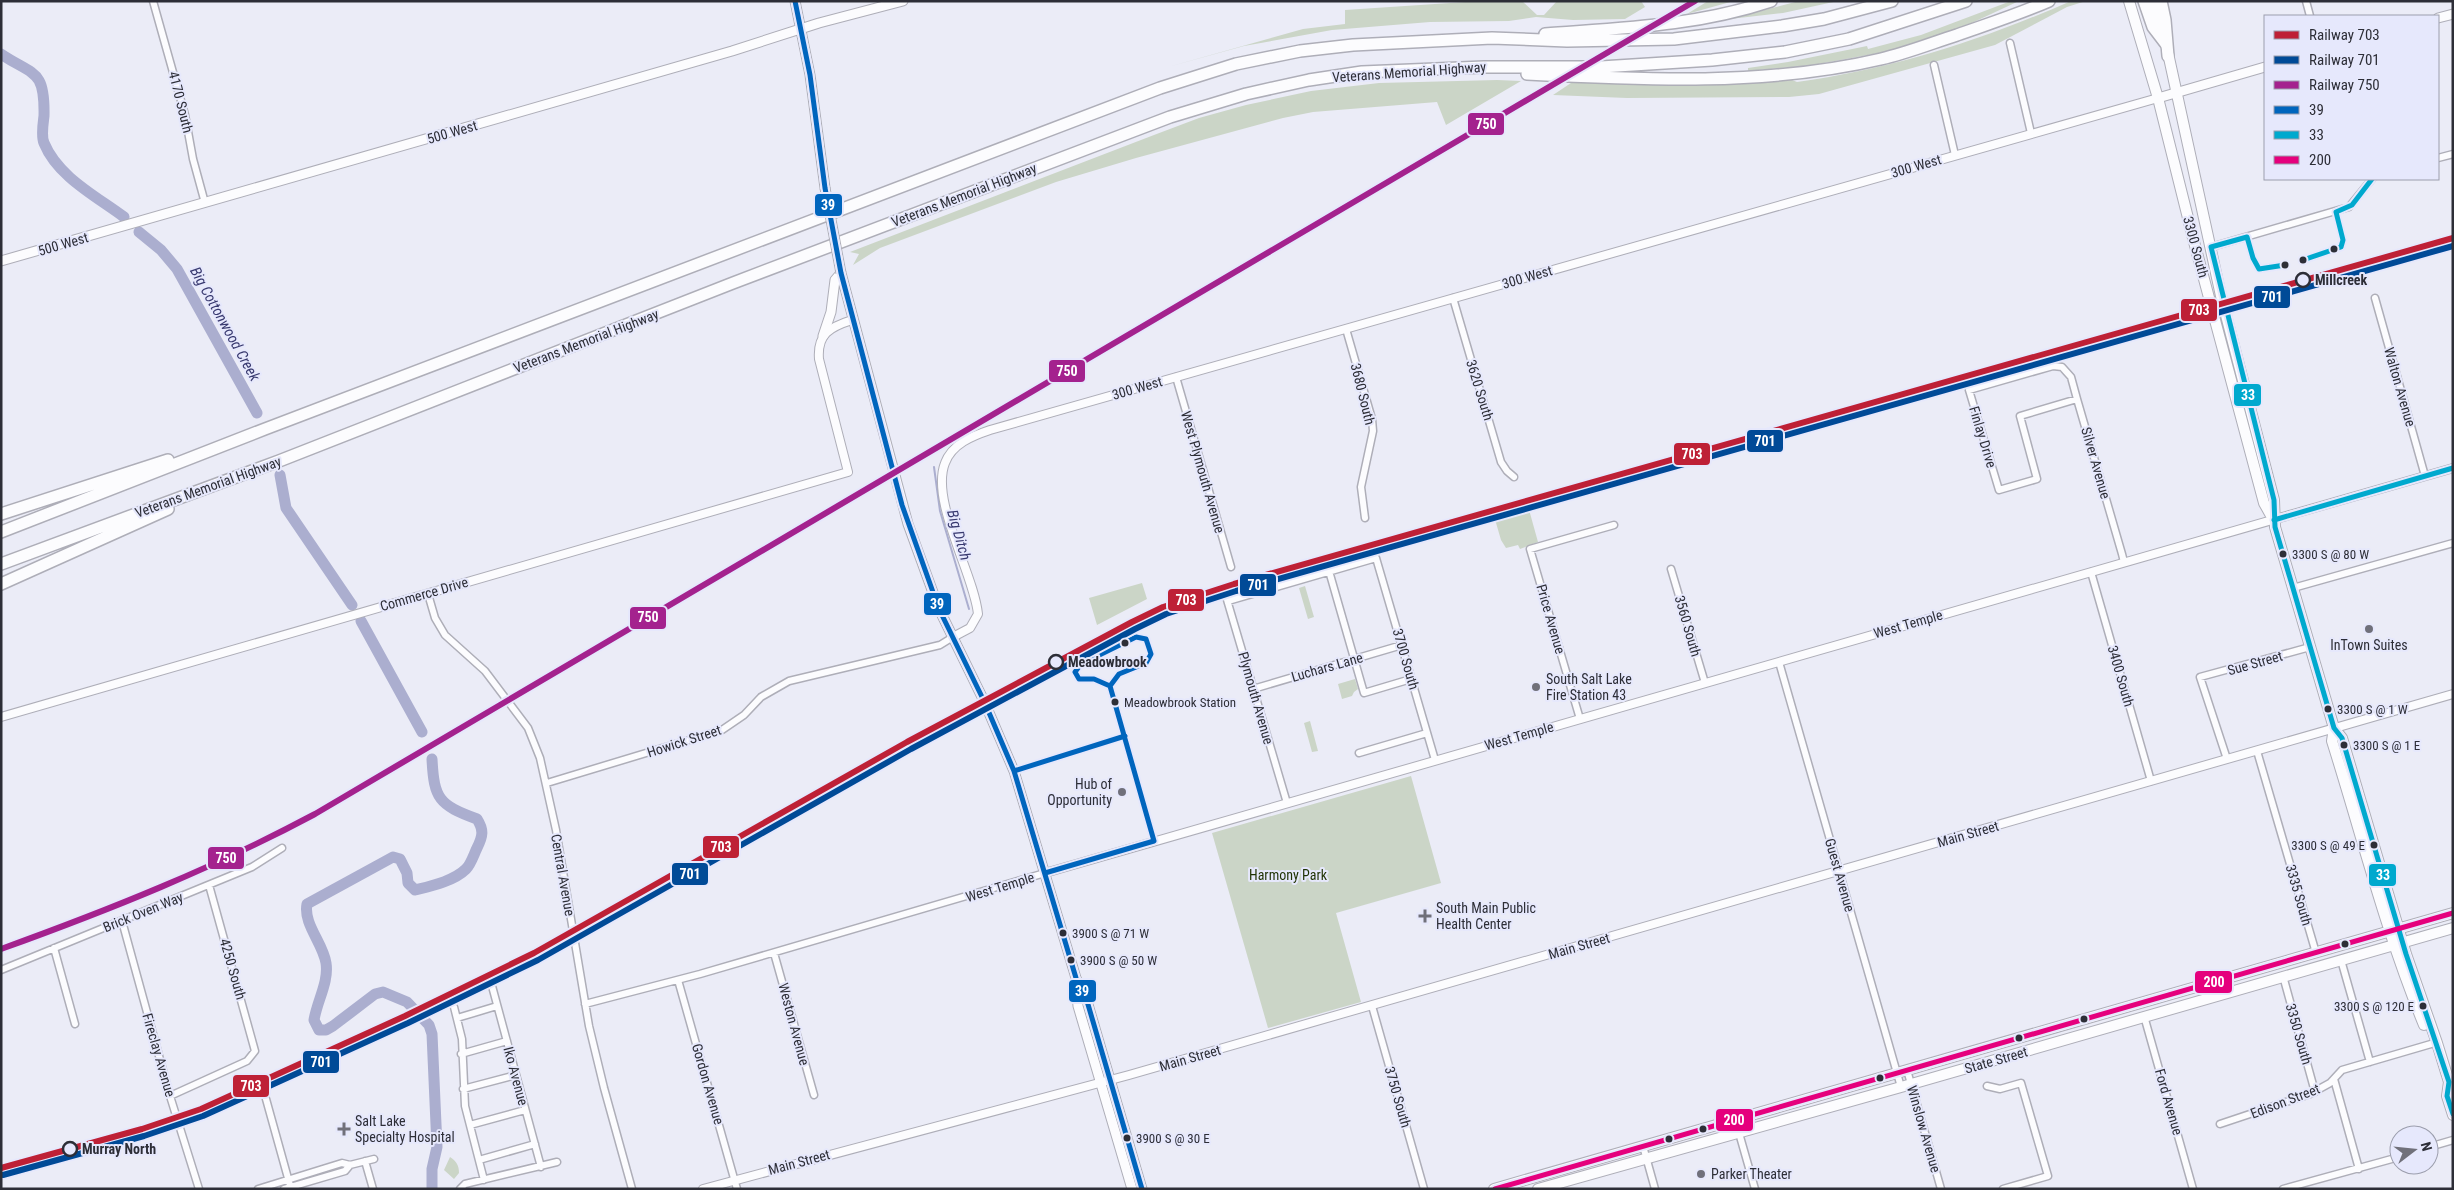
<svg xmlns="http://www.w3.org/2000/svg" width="2454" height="1190" viewBox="0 0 2454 1190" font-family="'Roboto Condensed',sans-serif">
  <rect width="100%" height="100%" fill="#ebecf7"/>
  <path fill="#cbd5c7" d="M 1480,1 L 1522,1 L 1537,15 L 1544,15 L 1557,1 L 1641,1 L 1645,7 L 1625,19 L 1573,20 L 1536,17 L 1509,21 L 1430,22 L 1332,30 L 1244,46 L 1168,67 L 1303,29 L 1345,24 L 1345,10 Z
    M 1708,1 L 1734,1 L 1687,14 Z
    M 1799,1 L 1838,1 L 1783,13 L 1730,19 Z
    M 2011,1 L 2019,1 L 1961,28 L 1884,52 L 1813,65 L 1748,71 L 1748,68 L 1788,62 L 1867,46 L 1868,49 L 1921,35 Z
    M 2071,1 L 2086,1 L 2067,7 L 1995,45 L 1819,94 L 1789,97 L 1627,98 L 1553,95 L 1574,81 L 1694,84 L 1792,80 L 1797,82 C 1893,69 1982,40 2071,1 Z
    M 1497,80 L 1521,81 L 1446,125 L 1437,102 L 1313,112 L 1283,118 L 1136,158 L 1056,182 L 880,248 L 853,265 L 859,254 L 850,252 L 1154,135 L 1199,118 L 1246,105 L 1311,91 L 1379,83 Z
    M 1528,506 L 1538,542 L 1520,549 L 1518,545 L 1506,548 L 1501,540 L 1494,516 Z
    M 1142,583 L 1147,599 L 1097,625 L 1089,598 Z
    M 1305,586 L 1314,617 L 1308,619 L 1299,588 Z
    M 1355,679 L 1358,689 L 1354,692 L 1352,696 L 1342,699 L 1338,684 Z
    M 1310,721 L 1318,751 L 1312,752 L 1304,723 Z
    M 1411,776 L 1441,883 L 1336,913 L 1361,1002 L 1268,1028 L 1212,833 Z
    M 450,1157 C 456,1161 459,1165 459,1173 L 454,1179 L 444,1170 Z"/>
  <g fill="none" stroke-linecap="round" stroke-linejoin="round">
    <path stroke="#abaecf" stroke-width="2" d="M 934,467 L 940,511 L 969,609"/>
    <path stroke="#abaecf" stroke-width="11" d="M 1,54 C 34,76 45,69 44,116 C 43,124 41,136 44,143 C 58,177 96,196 124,217
      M 139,232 L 161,250 L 177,269 L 257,413
      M 280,475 L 286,508 L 352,605
      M 361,621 L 422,732
      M 432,1189 L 432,1169 L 437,1147 L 432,1034 L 429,1025 L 407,1002 L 383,992 L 375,994 L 333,1026 L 326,1030 L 319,1030 L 314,1020 C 317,1001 329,982 326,963 C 323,943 303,924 307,904 L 393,857 L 400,859 L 407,873 L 408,883 L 415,890 C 431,886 454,881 466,869 C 471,864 474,854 477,848 C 483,836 484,830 477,819 C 439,805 434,799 432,759"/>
    <defs>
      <path id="minor" d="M 153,1 L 185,115 L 193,159 L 205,203
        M 2306,1 L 2310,16
        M 2010,43 L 2031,133
        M 1934,65 L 1955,155
        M 2438,158 L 2453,154
        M 2211,247 L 2349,207 L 2372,179
        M 1453,298 L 1501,462 L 1507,471 L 1514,477
        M 2375,298 L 2425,476
        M 1346,329 L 1372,419 L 1373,431 L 1361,487 L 1365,518
        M 1176,377 L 1231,567
        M 2077,399 L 2020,416 L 2037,479 L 1999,490 L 1969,390 L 2053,366 L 2062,367 L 2071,377 L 2077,399 L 2122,554 L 2124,562
        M 1671,569 L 1705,683
        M 1329,571 L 1364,693 L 1411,679
        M 2091,572 L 2151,781
        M 2293,588 L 2453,543
        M 1225,593 L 1287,803
        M 428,594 L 435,618 L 445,635 L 485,671 L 528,728 L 540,758 L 556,830 L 589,1026 L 604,1088 L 632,1189
        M 1228,601 L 1376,558 L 1435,760
        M 1779,662 L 1901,1087
        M 1253,689 L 1402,645
        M 1580,719 L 1530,549 L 1614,525
        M 2257,751 L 2316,953
        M 1359,753 L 1427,733
        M 2227,759 L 2200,677 L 2310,647
        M 547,783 L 722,730 L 744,715 L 761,697 L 789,681 L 940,645 L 953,637
        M 122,921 L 170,1096 L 199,1189
        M 54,948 L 75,1024
        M 774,953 L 814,1095
        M 2341,960 L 2370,1062
        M 1,970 L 252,867 L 282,848
        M 2283,976 L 2315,1092
        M 678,980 L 737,1189
        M 492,986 L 541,1167
        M 585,1004 L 700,974 L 1045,873
        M 1372,1006 L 1424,1189
        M 454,1007 L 462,1039 L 465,1106 L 484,1180
        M 2144,1016 L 2193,1189
        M 457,1018 L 497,1006
        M 461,1054 L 507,1041
        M 1907,1070 L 1941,1189
        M 2334,1079 L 2359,1169
        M 1987,1086 L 2000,1089 L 2021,1083 L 2048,1176 L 2003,1189
        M 463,1089 L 516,1075
        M 170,1096 L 247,1061 L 255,1051 L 209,885
        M 266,1099 L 291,1189
        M 1735,1119 L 1755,1189
        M 2220,1124 L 2310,1094 L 2330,1083 L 2342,1070 L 2431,1044
        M 470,1125 L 525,1110
        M 1643,1146 L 1655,1189
        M 2429,1147 L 2453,1140
        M 479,1160 L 535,1144
        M 365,1161 L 373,1189
        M 258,1189 L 342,1163 L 350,1165 L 374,1159
        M 284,1189 L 345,1171 L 350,1165
        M 460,1189 L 465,1184 L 557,1162
        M 2283,1189 L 2399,1157"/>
      <path id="tertiary" d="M 953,637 L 970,628 L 978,614 C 974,574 930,501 945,463 C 952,444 972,436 990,430 L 2158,98
        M 1,717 L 848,472 L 819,359 C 817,334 830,327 852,320
        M 1045,873 L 2453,468
        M 703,1189 L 1129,1075 L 2453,694"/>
      <path id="secondary" d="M 795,1 L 810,75 L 825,188
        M 2438,18 L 2453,14
        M 2158,98 L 2265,67
        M 1,261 L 732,51 L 819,23 L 903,1
        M 841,273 L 908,524 L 939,609 L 984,701 L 1014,771 L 1076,978 L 1087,1001 L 1142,1189
        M 823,336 L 831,312 L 835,280 L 841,273
        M 1076,983 L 1078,1006 L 1132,1189"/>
      <path id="primary" d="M 2129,1 L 2158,98 L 2193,238 L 2264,503 L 2273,519
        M 2153,1 L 2166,44 L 2221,296 L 2274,500 L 2275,527 L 2334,728 L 2342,738 L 2406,954 L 2437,1043 L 2449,1082 L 2447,1096 L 2453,1115
        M 2334,728 L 2332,741 C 2362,836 2386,933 2424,1025
        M 1494,1189 L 2453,913
        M 1538,1189 L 1901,1087 L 2453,928"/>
      <path id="motorway" d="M 2144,1 L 2153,27 L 2166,44
        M 2161,1 L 2165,20 L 2168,56
        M 1545,34 C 1623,28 1696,26 1771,1
        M 1527,74 C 1645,80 1766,86 1881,59 C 1907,53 1932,43 1957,35 C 1988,24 2019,14 2049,1
        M 1,514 L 168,460
        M 1,532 L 265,429 L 1160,88 L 1236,64 L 1300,51 L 1353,45 L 1492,38 L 1567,41 L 1674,39 L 1782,26 L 1824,19 L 1892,1
        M 1,564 L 279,461 L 733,283 L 1170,117 L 1246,94 L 1309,80 L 1362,72 L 1484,67 L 1601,67 L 1712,60 L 1785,52 L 1849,39 L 1966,1
        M 1,584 L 168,509"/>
    </defs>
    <use href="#minor" stroke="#aeaeb8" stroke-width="9"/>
    <use href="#tertiary" stroke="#aeaeb8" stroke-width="10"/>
    <use href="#secondary" stroke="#aeaeb8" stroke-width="11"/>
    <use href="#primary" stroke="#aeaeb8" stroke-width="12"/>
    <use href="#motorway" stroke="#aeaeb8" stroke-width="14"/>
    <use href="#minor" stroke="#fcfcfe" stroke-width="6"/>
    <use href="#tertiary" stroke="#fcfcfe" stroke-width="8"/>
    <use href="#secondary" stroke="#fcfcfe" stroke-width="9"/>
    <use href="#primary" stroke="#fcfcfe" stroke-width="10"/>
    <use href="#motorway" stroke="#fcfcfe" stroke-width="11"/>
    <defs>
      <path id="secondary-bridge" d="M 825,188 L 841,273"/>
    </defs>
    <use href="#secondary-bridge" stroke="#aeaeb8" stroke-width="11" stroke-linecap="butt"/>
    <use href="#secondary-bridge" stroke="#fcfcfe" stroke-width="9"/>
    <defs>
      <path id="bus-1" d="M 795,1 L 810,75 L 825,188 L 841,273 L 902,505 L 939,609 L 984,701 L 1014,771 L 1076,978 L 1087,1001 L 1142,1189
        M 1136,637 L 1146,639 L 1151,654 L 1146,663 L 1119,674 L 1110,686 L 1094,679 L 1079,679 L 1075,672 L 1081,664 Z
        M 1110,686 L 1154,841
        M 1014,771 L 1125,736
        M 1045,873 L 1154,841"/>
      <path id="bus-2" d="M 2303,260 L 2341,247 L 2343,240 L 2336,212 L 2352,205 L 2372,179
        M 2285,265 L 2259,269 L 2253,258 L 2247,237 L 2211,247 L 2274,500 L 2275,527 L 2334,728 L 2342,738 L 2406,954 L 2449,1082 L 2447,1096 L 2453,1114
        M 2274,520 L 2453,468"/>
      <path id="bus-3" d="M 1495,1189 L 2453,913"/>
    </defs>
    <use href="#bus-1" stroke="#e6e8fc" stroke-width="9"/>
    <use href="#bus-2" stroke="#e6e8fc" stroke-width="9"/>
    <use href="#bus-3" stroke="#e6e8fc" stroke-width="9"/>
    <use href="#bus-1" stroke="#0065bd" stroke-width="5"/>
    <use href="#bus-2" stroke="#00a9ce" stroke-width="5"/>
    <use href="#bus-3" stroke="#e5007d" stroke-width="5"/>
    <defs>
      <path id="rail-1" d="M 1,1168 L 142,1129 L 201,1109 L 405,1016 L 534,953 L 907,742 L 1132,622 L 1163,607 L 1234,584 L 2453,238"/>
      <path id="rail-2" d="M 3,1175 L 144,1136 L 203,1116 L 408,1023 L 538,960 L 911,749 L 1135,629 L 1166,614 L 1236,591 L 2453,246"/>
      <path id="rail-3" d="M 1,949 C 109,910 214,868 315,814 L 1695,1"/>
    </defs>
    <use href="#rail-1" stroke="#e6e8fc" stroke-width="10"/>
    <use href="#rail-2" stroke="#e6e8fc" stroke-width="10"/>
    <use href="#rail-3" stroke="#e6e8fc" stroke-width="10"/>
    <use href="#rail-1" stroke="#be2036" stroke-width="6"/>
    <use href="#rail-2" stroke="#004a97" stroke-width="6"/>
    <use href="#rail-3" stroke="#a4228e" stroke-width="6"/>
  </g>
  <g fill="#2d2e37" stroke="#e6e8fc" stroke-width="2">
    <circle cx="2334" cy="249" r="4.5"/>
    <circle cx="2303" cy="260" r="4.5"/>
    <circle cx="2285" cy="265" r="4.5"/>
    <circle cx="2283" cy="554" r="4.5"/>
    <circle cx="1125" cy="643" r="4.5"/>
    <circle cx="1115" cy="702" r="4.5"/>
    <circle cx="2328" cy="709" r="4.5"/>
    <circle cx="2344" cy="745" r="4.5"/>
    <circle cx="2374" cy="845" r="4.5"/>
    <circle cx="1063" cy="933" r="4.5"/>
    <circle cx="2345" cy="944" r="4.5"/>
    <circle cx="1071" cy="960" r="4.5"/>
    <circle cx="2423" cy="1006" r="4.5"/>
    <circle cx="2084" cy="1019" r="4.5"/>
    <circle cx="2019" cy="1038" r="4.5"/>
    <circle cx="1880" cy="1078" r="4.5"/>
    <circle cx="1703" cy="1129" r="4.5"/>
    <circle cx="1127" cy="1138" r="4.5"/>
    <circle cx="1669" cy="1139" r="4.5"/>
  </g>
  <g fill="#e6e8fc" stroke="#2d2e37" stroke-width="2.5">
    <circle cx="2303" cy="280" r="7"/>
    <circle cx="1056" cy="662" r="7"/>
    <circle cx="70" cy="1149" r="7"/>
  </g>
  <g fill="#70707a" stroke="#e6e8fc" stroke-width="2">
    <circle cx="2369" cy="629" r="5"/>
    <circle cx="1536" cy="687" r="5"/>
    <circle cx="1122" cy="792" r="5"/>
    <path d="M1422.5 908.5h5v5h5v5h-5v5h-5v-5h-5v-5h5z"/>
    <path d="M341.5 1121.5h5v5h5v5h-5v5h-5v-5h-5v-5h5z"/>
    <circle cx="1701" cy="1174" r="5"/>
  </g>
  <g text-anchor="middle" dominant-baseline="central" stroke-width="4" stroke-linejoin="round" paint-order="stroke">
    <g font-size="13" fill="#2d2e37" stroke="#e6e8fc" text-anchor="start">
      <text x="2292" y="554">3300 S @ 80 W</text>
      <text x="1124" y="702">Meadowbrook Station</text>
      <text x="2337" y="709">3300 S @ 1 W</text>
      <text x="2353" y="745">3300 S @ 1 E</text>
      <text x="2365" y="845" text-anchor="end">3300 S @ 49 E</text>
      <text x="1072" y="933">3900 S @ 71 W</text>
      <text x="1080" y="960">3900 S @ 50 W</text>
      <text x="2414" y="1006" text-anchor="end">3300 S @ 120 E</text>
      <text x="1136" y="1138">3900 S @ 30 E</text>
    </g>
    <g font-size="14" fill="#2d2e37" stroke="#e6e8fc">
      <text transform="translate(1409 72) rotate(-4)">Veterans Memorial Highway</text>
      <text transform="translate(181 102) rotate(76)">4170 South</text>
      <text transform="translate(452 132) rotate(-16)">500 West</text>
      <text transform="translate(1916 166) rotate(-16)">300 West</text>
      <text transform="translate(964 195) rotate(-21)">Veterans Memorial Highway</text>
      <text transform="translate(63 244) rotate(-16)">500 West</text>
      <text transform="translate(2196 247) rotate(75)">3300 South</text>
      <text transform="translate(1527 277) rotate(-16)">300 West</text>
      <text transform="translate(586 341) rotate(-21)">Veterans Memorial Highway</text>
      <text transform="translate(2400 387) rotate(74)">Walton Avenue</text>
      <text transform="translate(1137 388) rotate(-16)">300 West</text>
      <text transform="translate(1480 390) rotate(73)">3620 South</text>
      <text transform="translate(1363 394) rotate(76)">3680 South</text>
      <text transform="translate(1983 437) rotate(73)">Finlay Drive</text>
      <text transform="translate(2096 463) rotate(74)">Silver Avenue</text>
      <text transform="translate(1203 472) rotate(74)">West Plymouth Avenue</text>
      <text transform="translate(208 487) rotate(-20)">Veterans Memorial Highway</text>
      <text transform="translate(424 594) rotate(-16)">Commerce Drive</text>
      <text transform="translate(1551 619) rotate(74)">Price Avenue</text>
      <text transform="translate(1908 624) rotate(-16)">West Temple</text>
      <text transform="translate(1688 626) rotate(74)">3560 South</text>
      <text transform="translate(1406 659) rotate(74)">3700 South</text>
      <text transform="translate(2255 663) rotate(-16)">Sue Street</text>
      <text transform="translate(1327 667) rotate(-16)">Luchars Lane</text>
      <text transform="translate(2121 676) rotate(74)">3400 South</text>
      <text transform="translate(1256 698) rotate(74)">Plymouth Avenue</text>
      <text transform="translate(1519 736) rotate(-16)">West Temple</text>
      <text transform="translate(684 741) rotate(-18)">Howick Street</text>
      <text transform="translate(1968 834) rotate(-16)">Main Street</text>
      <text transform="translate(563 875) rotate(80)">Central Avenue</text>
      <text transform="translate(1840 875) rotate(74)">Guest Avenue</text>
      <text transform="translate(1000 887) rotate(-17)">West Temple</text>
      <text transform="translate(2299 895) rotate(74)">3335 South</text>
      <text transform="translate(143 912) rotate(-22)">Brick Oven Way</text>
      <text transform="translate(1579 946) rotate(-16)">Main Street</text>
      <text transform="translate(233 969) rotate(74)">4250 South</text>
      <text transform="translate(794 1024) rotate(75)">Weston Avenue</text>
      <text transform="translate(2299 1034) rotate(74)">3350 South</text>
      <text transform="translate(159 1055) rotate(74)">Fireclay Avenue</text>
      <text transform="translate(1190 1058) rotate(-16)">Main Street</text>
      <text transform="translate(1996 1060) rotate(-16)">State Street</text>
      <text transform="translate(516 1076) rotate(75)">Iko Avenue</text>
      <text transform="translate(708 1084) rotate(74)">Gordon Avenue</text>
      <text transform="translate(1398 1097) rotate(74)">3750 South</text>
      <text transform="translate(2285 1101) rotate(-21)">Edison Street</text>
      <text transform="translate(2169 1102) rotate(74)">Ford Avenue</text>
      <text transform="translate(1924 1129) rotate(74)">Winslow Avenue</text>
      <text transform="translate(799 1162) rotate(-15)">Main Street</text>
    </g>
    <g font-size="14" font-weight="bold" fill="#2d2e37" stroke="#e6e8fc" text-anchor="start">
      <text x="2315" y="280">Millcreek</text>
      <text x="1068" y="662">Meadowbrook</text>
      <text x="82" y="1149">Murray North</text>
    </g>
    <g font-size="14" fill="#2d2e37" stroke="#e6e8fc" text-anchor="start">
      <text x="2369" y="645" text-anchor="middle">InTown Suites</text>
      <text x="1546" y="679">South Salt Lake<tspan x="1546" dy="16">Fire Station 43</tspan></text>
      <text x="1112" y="784" text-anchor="end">Hub of<tspan x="1112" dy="16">Opportunity</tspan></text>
      <text x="1436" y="908">South Main Public<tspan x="1436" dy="16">Health Center</tspan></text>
      <text x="355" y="1121">Salt Lake<tspan x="355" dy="16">Specialty Hospital</tspan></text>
      <text x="1711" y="1174">Parker Theater</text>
    </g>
    <g font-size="14" fill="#1f3203" stroke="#e6e8fc">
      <text x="1288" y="875">Harmony Park</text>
    </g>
    <g font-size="15" font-style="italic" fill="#38396f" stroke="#e6e8fc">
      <text transform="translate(225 324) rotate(61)">Big Cottonwood Creek</text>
      <text transform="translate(959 535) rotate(74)">Big Ditch</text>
    </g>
  </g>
  <g stroke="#e6e8fc" stroke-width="2">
    <rect x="1467" y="112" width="38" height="24" rx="5" fill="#a4228e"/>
    <rect x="814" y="193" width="29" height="24" rx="5" fill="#0065bd"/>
    <rect x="2253" y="285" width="38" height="24" rx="5" fill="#004a97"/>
    <rect x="2180" y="298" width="38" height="24" rx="5" fill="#be2036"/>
    <rect x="1048" y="359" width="38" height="24" rx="5" fill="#a4228e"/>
    <rect x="2233" y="383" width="29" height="24" rx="5" fill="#00a9ce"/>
    <rect x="1746" y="429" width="38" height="24" rx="5" fill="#004a97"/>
    <rect x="1673" y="442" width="38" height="24" rx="5" fill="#be2036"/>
    <rect x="1239" y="573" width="38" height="24" rx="5" fill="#004a97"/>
    <rect x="1167" y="588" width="38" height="24" rx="5" fill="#be2036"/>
    <rect x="923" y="592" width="29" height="24" rx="5" fill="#0065bd"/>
    <rect x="629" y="606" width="38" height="24" rx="5" fill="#a4228e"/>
    <rect x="702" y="835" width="38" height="24" rx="5" fill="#be2036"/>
    <rect x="207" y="846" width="38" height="24" rx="5" fill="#a4228e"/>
    <rect x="671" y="862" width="38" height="24" rx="5" fill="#004a97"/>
    <rect x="2368" y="863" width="29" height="24" rx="5" fill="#00a9ce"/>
    <rect x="2194" y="970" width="39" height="24" rx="5" fill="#e5007d"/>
    <rect x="1068" y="979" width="29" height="24" rx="5" fill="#0065bd"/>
    <rect x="302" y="1050" width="38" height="24" rx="5" fill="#004a97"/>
    <rect x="232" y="1074" width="38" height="24" rx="5" fill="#be2036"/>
    <rect x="1715" y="1108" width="39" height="24" rx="5" fill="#e5007d"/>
  </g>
  <g font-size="14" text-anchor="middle" font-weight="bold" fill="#fff">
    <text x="1486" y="129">750</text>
    <text x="828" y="210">39</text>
    <text x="2272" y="302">701</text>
    <text x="2199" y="315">703</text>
    <text x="1067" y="376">750</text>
    <text x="2248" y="400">33</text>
    <text x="1765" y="446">701</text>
    <text x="1692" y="459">703</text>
    <text x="1258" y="590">701</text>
    <text x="1186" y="605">703</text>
    <text x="937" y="609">39</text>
    <text x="648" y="622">750</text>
    <text x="721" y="852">703</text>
    <text x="226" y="863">750</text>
    <text x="690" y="879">701</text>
    <text x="2383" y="880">33</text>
    <text x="2214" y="987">200</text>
    <text x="1082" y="996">39</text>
    <text x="321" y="1067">701</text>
    <text x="251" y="1091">703</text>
    <text x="1734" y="1125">200</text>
  </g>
  <rect width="2454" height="1190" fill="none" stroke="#2d2e37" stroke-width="5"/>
  <rect x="2264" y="15" width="175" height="165" fill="#e6e8fc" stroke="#9c9ead"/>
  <rect x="2274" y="31" width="25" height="8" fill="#be2036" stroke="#9c9ead"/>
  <text x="2309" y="40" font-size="15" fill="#2d2e37">Railway 703</text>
  <rect x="2274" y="56" width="25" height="8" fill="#004a97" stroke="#9c9ead"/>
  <text x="2309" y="65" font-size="15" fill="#2d2e37">Railway 701</text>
  <rect x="2274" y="81" width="25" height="8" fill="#a4228e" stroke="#9c9ead"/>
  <text x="2309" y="90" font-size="15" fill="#2d2e37">Railway 750</text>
  <rect x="2274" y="106" width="25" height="8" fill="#0065bd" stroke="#9c9ead"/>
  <text x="2309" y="115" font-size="15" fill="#2d2e37">39</text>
  <rect x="2274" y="131" width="25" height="8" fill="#00a9ce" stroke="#9c9ead"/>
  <text x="2309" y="140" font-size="15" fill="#2d2e37">33</text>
  <rect x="2274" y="156" width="25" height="8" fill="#e5007d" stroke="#9c9ead"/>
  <text x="2309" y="165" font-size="15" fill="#2d2e37">200</text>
  <g transform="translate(2414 1150) rotate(74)"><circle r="24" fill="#e6e8fc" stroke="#9c9ead"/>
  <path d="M0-4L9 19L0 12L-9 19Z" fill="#70707a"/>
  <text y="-8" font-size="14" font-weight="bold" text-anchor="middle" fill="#2d2e37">N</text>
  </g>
</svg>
